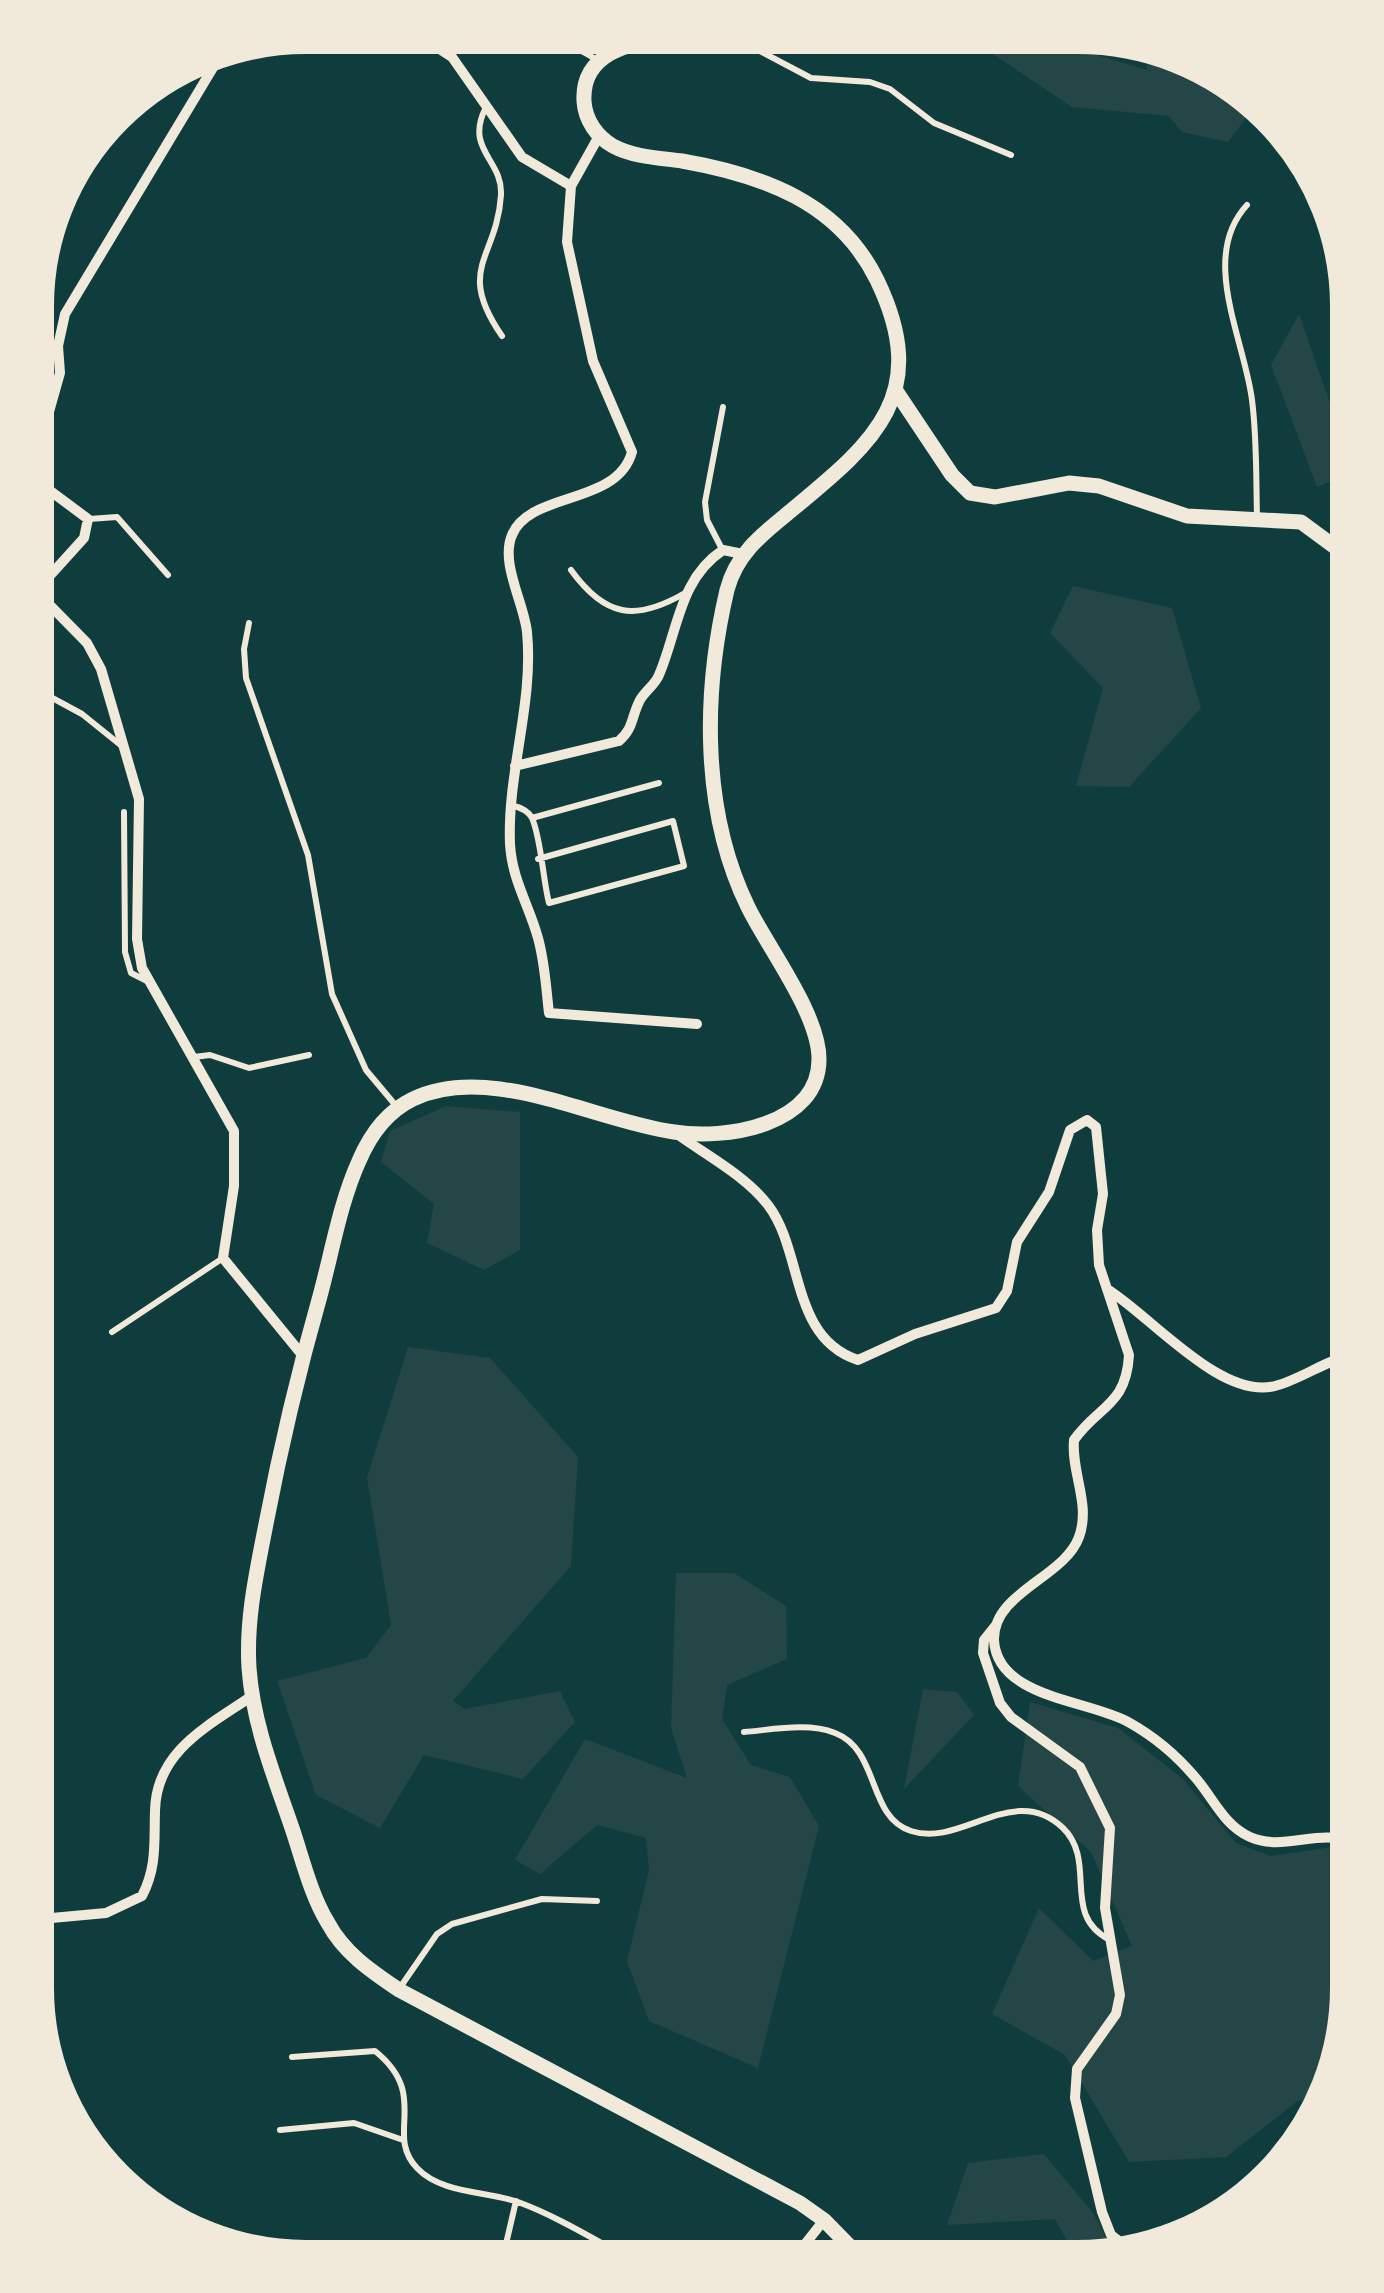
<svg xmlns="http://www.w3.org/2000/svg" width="1384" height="2293" viewBox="0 0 1384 2293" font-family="'DejaVu Sans',sans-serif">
  <rect width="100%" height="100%" fill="#0f3d3e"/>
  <path fill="#244646" d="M 978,34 L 1030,35 L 1147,70 L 1145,41 L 1179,56 L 1181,65 L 1247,87 L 1258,102 L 1228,142 L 1182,132 L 1169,116 L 1072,107 L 975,42 Z
    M 1299,314 L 1354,472 L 1317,487 L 1271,365 Z
    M 1073,586 L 1172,608 L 1201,708 L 1129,787 L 1076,786 L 1103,688 L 1050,633 Z
    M 446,1106 L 520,1112 L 520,1250 L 484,1270 L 427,1243 L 434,1204 L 381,1162 L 390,1131 Z
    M 408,1347 L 490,1358 L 578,1457 L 571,1566 L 453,1701 L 465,1709 L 560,1691 L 575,1722 L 523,1779 L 424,1755 L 380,1828 L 316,1795 L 277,1681 L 366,1658 L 391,1625 L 367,1478 Z
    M 676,1573 L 734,1573 L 786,1606 L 787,1659 L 727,1685 L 722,1719 L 751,1765 L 790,1777 L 819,1826 L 758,2068 L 649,2021 L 627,1961 L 649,1870 L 646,1838 L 597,1825 L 540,1874 L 515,1860 L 585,1739 L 687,1778 L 671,1728 Z
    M 923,1689 L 957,1692 L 974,1715 L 904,1789 Z
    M 1030,1702 L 1118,1728 L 1183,1779 L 1236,1843 L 1271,1856 L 1339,1846 L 1353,1854 L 1353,2006 L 1316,2105 L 1299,2100 L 1226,2157 L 1129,2162 L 1065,2055 L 992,2014 L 1039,1908 L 1093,1961 L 1132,1946 L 1091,1852 L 1018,1786 Z
    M 1044,2154 L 1093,2213 L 1115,2255 L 1077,2259 L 1055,2219 L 947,2225 L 968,2163 Z"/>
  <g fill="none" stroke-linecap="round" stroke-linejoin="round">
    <path stroke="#f1e9da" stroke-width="6" d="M 483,31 C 519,55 562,32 596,60
      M 674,37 L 698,50 L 756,49 L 811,78 L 870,82 L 890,89 L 934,123 L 1011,155
      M 486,107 C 464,150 503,159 501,195 C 497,259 455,268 502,336
      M 1247,205 C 1199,257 1244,338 1252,400 C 1257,438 1256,478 1257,517
      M 89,519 L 117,517 L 168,575
      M 722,549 L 707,520 L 705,502 L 723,407
      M 571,570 C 605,617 635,622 685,593
      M 249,623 L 244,649 L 246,678 L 308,855 L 332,994 L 366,1070 L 397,1107
      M 32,687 L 82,714 L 123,747
      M 511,805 C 519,807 528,810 532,818 C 541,838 543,880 549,903 L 684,866 L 673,821 L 538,859
      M 124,812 L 125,952 L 131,973 L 147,981
      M 532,818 L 659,783
      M 194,1057 L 210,1055 L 249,1068 L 309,1055
      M 112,1332 L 223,1258
      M 744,1732 C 771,1730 808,1722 835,1733 C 880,1750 867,1817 911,1831 C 961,1848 1014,1781 1063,1828 C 1098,1862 1060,1915 1110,1940
      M 399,1989 L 437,1934 L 452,1924 L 542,1899 L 597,1901
      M 292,2057 L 375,2051 C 431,2096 384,2134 417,2168 C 441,2194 488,2191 518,2202 C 559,2217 598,2242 636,2262
      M 280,2130 L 354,2123 L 403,2140
      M 502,2261 L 516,2201"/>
    <path stroke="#f1e9da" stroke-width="10" d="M 391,31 L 429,42 L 452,57 L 522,157 L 571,186
      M 599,136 L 571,186 L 567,242 L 593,361 L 632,452 C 617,506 530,491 512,535 C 500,563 524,603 527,632 C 534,703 507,773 510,844 C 512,880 529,905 538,938 C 545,963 546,988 549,1013 L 697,1024
      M 32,587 L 87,643 L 101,669 L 139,799 L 137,939 L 142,968 L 234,1131 L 234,1186 L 223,1258 L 303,1356
      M 36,591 L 84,538 L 88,519 L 41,484 L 34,465 L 60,373 L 58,346 L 65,314 L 226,46
      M 515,766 L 619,741 C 634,728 631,717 640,700 C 645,691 655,685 659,675 C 678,631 679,579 723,550 L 743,554
      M 677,1134 C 706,1155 746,1176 768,1205 C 804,1252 790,1338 858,1360 L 915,1334 L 996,1308 L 1007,1291 L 1017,1242 L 1049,1192 L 1070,1130 L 1087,1120 L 1096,1127 L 1103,1194 L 1097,1230 L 1099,1265 L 1129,1355 C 1126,1406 1099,1405 1074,1440 C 1071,1473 1091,1504 1079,1537 C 1064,1578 993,1592 994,1640 C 997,1699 1091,1700 1130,1723 C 1153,1736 1176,1755 1194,1776 C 1213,1797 1223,1825 1250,1837 C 1284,1852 1318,1828 1353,1842
      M 1107,1289 C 1152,1317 1221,1400 1275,1386 C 1302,1379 1326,1360 1354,1354
      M 996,1625 L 984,1640 L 983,1653 L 1000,1703 L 1011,1717 L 1080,1767 L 1110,1828 L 1105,1908 L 1120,1995 L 1116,2014 L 1077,2069 L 1075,2098 L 1102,2212 L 1111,2235 L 1133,2252
      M 30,1920 L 106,1913 L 142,1896 C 157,1867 154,1843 155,1811 C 156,1751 208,1726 252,1696
      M 791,2262 L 824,2220"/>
    <path stroke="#f1e9da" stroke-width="15" d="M 689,32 C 647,42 581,44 584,101 C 585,120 597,137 613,146 C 633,157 660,158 682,161 C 762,175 839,202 877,280 C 934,398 870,445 787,514 C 760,536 736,555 727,590 C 703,692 701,811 748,907 C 768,948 819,1014 819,1059 C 819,1126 725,1140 674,1132 C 595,1121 490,1062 413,1099 C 388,1111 370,1135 359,1161 C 340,1203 332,1252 320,1296 C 298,1373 280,1450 265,1529 C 256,1575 246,1621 249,1668 C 253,1725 275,1778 293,1831 C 303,1861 311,1895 328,1923 C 344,1953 371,1971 399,1990 L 800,2203 L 824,2220 L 865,2262
      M 896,391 L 952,475 L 970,493 L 995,497 L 1069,483 L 1099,486 L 1187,516 L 1301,522 L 1354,561"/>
  </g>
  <path d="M0 0H1384V2293H0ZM306 48H1078A258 258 0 0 1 1336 306V1988A258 258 0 0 1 1078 2246H306A258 258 0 0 1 48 1988V306A258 258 0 0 1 306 48Z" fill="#f1e9da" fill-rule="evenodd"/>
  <path fill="none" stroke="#f1e9da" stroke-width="12" d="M306 48H1078A258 258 0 0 1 1336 306V1988A258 258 0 0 1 1078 2246H306A258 258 0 0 1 48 1988V306A258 258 0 0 1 306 48Z"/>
</svg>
